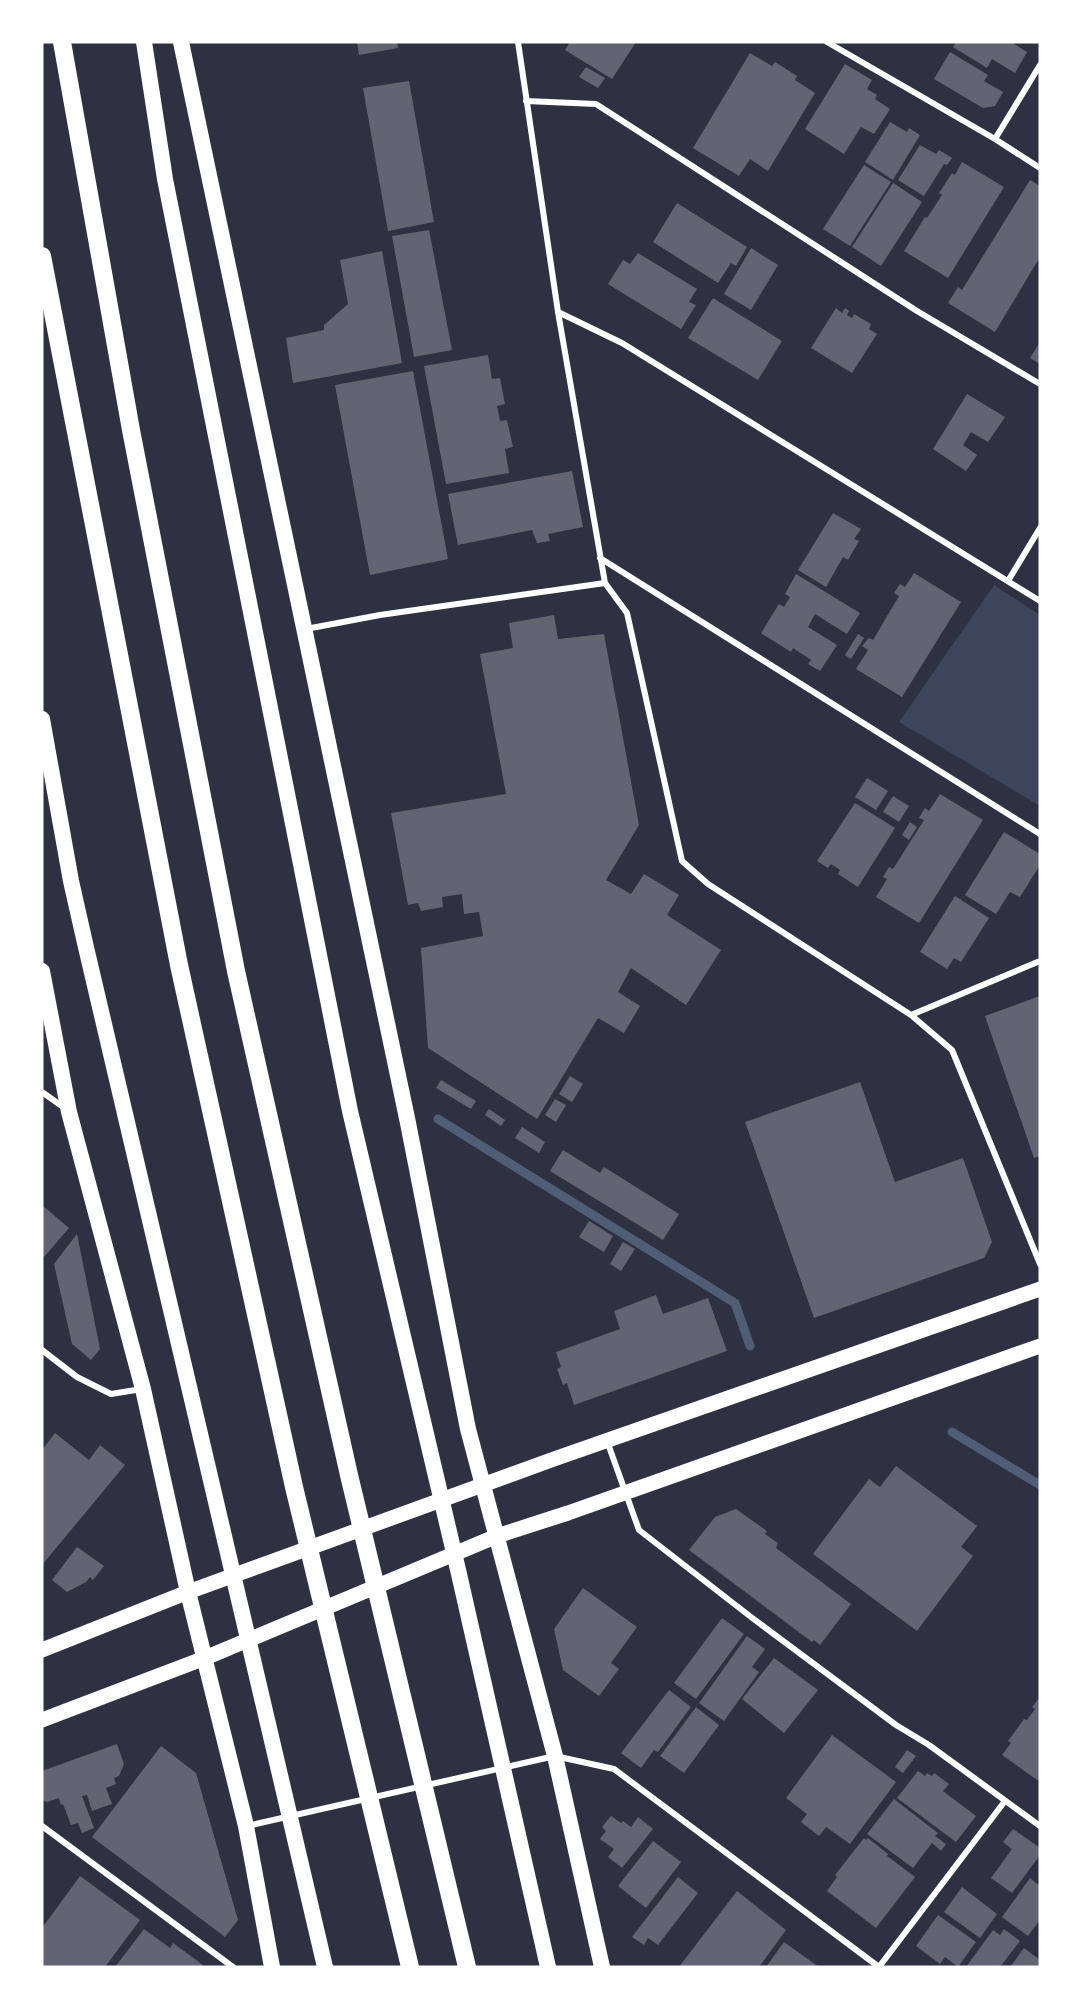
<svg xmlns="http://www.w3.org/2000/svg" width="1082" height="2009" viewBox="0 0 1082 2009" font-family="'Archivo Narrow',sans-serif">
  <rect width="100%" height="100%" fill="#2d3142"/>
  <path fill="#3c4559" d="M 994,585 L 1040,615 L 1040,806 L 899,722 Z"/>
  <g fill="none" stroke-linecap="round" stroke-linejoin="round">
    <path stroke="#4f5d75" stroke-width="9" d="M 438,1119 L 735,1303 L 750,1346
      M 952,1432 L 1040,1485"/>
  </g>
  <path fill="#626471" d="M 357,42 L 397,42 L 398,48 L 359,55 Z
    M 570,42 L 636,42 L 612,79 L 565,50 Z
    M 956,42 L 1011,42 L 1027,52 L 1015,73 L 992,59 L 987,68 L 953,47 Z
    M 950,52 L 988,75 L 984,81 L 1003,92 L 995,106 L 983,108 L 934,79 Z
    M 750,53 L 772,66 L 775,62 L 797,76 L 795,80 L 815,93 L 768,171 L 750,159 L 739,176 L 693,148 Z
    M 845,64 L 872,80 L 867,89 L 877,95 L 875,99 L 890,109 L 874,134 L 861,127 L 844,154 L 805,129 Z
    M 586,67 L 605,78 L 598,88 L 579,77 Z
    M 409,81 L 434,222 L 388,231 L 363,88 Z
    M 890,122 L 907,132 L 909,128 L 920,135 L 893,180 L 865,162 Z
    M 920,145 L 936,154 L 939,150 L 952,158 L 947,165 L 944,164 L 924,196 L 898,180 Z
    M 962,162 L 1004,187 L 948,278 L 904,251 L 925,217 L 927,218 L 942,195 L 939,193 L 952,173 L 955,175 Z
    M 864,165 L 891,182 L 850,246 L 823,229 Z
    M 1030,180 L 1040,186 L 1040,257 L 995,332 L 948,303 L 958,287 L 962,290 Z
    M 893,183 L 922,202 L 881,266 L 852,247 Z
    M 677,203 L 747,247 L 736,266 L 731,263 L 718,283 L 653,242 Z
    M 429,230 L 452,350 L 414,357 L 392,236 Z
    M 751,248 L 778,265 L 751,310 L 724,294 Z
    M 382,251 L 402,363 L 293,383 L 286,338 L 324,330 L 324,325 L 348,304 L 340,260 Z
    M 638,253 L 697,289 L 689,302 L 696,305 L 681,329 L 608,284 L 623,260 L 630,264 Z
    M 713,298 L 782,341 L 758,380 L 688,338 Z
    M 836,308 L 842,313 L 845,308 L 849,311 L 847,315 L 852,318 L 854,314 L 871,324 L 869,329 L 877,334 L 852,373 L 811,348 Z
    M 1040,342 L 1040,364 L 1030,358 Z
    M 488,355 L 492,379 L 500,378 L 505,404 L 497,406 L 500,421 L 507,420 L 513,447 L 505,449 L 509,473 L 446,484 L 424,366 Z
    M 413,371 L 448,559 L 370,575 L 335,385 Z
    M 967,394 L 1005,417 L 988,442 L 971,432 L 963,445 L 977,455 L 966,471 L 933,449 Z
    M 572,471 L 583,527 L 548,534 L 550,541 L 537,543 L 532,530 L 458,545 L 448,494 Z
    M 833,513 L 861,529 L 854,539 L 859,541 L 848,560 L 843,557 L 826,587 L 798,570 Z
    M 914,573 L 961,602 L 902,697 L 856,669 L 868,650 L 862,646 L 869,638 L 873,640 L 899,596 L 894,593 L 900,584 L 905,587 Z
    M 796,574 L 860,613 L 847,634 L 815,614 L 808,627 L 837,645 L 820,671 L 808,664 L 811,660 L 793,648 L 791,652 L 761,633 L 779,604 L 784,607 L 790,597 L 785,594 Z
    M 554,615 L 558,639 L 604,634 L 639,825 L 606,880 L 631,894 L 644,874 L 679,895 L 667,915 L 721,950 L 686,1005 L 631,968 L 618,992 L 640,1006 L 624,1033 L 598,1018 L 537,1119 L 428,1048 L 421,948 L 483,936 L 479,912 L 464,914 L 462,894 L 442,897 L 443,907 L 421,911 L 418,903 L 408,905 L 391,813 L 506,794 L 480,654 L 513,648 L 509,623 Z
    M 858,634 L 864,638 L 851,659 L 845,655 Z
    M 867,778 L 888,791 L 876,810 L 855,797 Z
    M 940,794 L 983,820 L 919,923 L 876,897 L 887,879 L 883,877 L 889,867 L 893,869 L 924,820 L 919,818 L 925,808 L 929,811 Z
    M 893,796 L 909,806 L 899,822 L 883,812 Z
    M 855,803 L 895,828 L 858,887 L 838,874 L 840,870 L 831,864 L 828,868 L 817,861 Z
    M 910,822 L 917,827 L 909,840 L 902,835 Z
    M 1004,832 L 1040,854 L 1040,865 L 1020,897 L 1010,892 L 996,914 L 965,895 Z
    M 955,896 L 989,918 L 961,962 L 954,958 L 947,969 L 920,952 Z
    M 1040,996 L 1040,1156 L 1034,1158 L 985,1016 Z
    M 570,1076 L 583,1084 L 572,1102 L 559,1094 Z
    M 441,1080 L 476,1101 L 471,1109 L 436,1088 Z
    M 860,1082 L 895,1182 L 963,1158 L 992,1242 L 984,1258 L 814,1318 L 745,1122 Z
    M 555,1099 L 566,1105 L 556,1122 L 545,1115 Z
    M 489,1109 L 505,1120 L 501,1126 L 485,1115 Z
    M 522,1127 L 545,1142 L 539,1153 L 515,1138 Z
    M 563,1150 L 600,1173 L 604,1167 L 679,1214 L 663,1240 L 550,1171 Z
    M 42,1205 L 69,1228 L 44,1257 L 42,1255 Z
    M 589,1221 L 613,1236 L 604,1252 L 579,1237 Z
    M 77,1234 L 100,1349 L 91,1360 L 72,1344 L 54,1264 Z
    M 623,1242 L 635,1249 L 621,1271 L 610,1264 Z
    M 656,1295 L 663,1314 L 708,1298 L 727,1351 L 574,1405 L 567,1383 L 563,1385 L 557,1369 L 561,1367 L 556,1352 L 620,1329 L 614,1311 Z
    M 55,1433 L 89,1460 L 100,1445 L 125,1465 L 42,1565 L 42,1450 Z
    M 896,1466 L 977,1526 L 961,1547 L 973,1556 L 917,1631 L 813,1554 L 869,1479 L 880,1487 Z
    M 736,1509 L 767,1531 L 765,1534 L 778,1543 L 776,1548 L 851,1604 L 820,1645 L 814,1640 L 812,1642 L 689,1550 L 715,1517 Z
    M 77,1547 L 104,1566 L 93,1580 L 90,1577 L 86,1582 L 67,1592 L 52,1580 Z
    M 583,1588 L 637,1627 L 611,1663 L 619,1669 L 599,1696 L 563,1670 L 554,1629 Z
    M 722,1618 L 744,1634 L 696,1699 L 674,1683 Z
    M 747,1636 L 765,1649 L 752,1667 L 759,1672 L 724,1721 L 699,1703 Z
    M 774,1658 L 818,1690 L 784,1733 L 742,1699 Z
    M 669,1690 L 691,1707 L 658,1752 L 654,1750 L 641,1768 L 621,1753 Z
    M 1040,1697 L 1040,1782 L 1002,1755 L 1011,1743 L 1008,1741 L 1024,1719 L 1027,1720 L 1035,1709 L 1032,1707 Z
    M 696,1707 L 719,1725 L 684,1773 L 660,1756 Z
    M 832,1735 L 896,1782 L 850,1844 L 826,1827 L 819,1836 L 801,1822 L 807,1814 L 786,1798 Z
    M 117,1744 L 124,1764 L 119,1776 L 114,1778 L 116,1784 L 106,1788 L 112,1804 L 92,1811 L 87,1795 L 82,1796 L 94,1828 L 82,1833 L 78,1823 L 71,1825 L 63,1804 L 61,1805 L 59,1798 L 47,1802 L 42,1800 L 42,1771 Z
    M 161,1746 L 196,1773 L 238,1920 L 225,1937 L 92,1837 Z
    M 907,1750 L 916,1756 L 903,1773 L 895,1767 Z
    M 918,1771 L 925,1776 L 927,1773 L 932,1776 L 934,1773 L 949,1784 L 943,1791 L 976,1816 L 956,1842 L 897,1798 Z
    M 894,1799 L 938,1833 L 935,1836 L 946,1844 L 941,1851 L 932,1843 L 913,1868 L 867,1834 Z
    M 611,1816 L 621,1823 L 623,1821 L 631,1827 L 638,1817 L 653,1829 L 622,1868 L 608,1857 L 614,1849 L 600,1839 L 606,1831 L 602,1827 Z
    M 1013,1829 L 1040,1848 L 1040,1855 L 1012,1893 L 991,1878 L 1012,1849 L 1003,1842 Z
    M 864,1838 L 866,1840 L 868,1838 L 888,1854 L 887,1856 L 915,1877 L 876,1928 L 827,1891 L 837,1877 L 835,1875 Z
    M 653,1841 L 681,1862 L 646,1908 L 618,1886 Z
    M 80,1876 L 140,1920 L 105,1967 L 42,1967 L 42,1928 Z
    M 678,1877 L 698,1893 L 658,1945 L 648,1938 L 644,1945 L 632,1937 Z
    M 1030,1878 L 1040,1886 L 1040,1920 L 1028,1936 L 1002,1917 Z
    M 962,1887 L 997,1914 L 980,1938 L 944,1912 Z
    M 737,1891 L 786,1930 L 759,1967 L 679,1967 Z
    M 938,1915 L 976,1942 L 958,1967 L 945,1957 L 940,1964 L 916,1946 Z
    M 144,1929 L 170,1948 L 173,1943 L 203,1965 L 201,1967 L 115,1967 Z
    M 1004,1929 L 1020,1941 L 1000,1967 L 966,1967 L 993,1930 L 1000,1935 Z
    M 784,1942 L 819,1967 L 766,1967 Z
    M 1024,1948 L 1040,1960 L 1040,1967 L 1010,1967 Z"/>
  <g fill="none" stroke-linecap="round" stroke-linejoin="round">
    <path stroke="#fff" stroke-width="6" d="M 518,42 L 558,312 L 605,583 L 627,613 L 682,861 L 708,884 L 911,1015 L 952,1050 L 1040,1264
      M 827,42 L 995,139 L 1040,65
      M 526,101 L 596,104 L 917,311 L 1040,384
      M 995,139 L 1040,168
      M 558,312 L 622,343 L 1040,601
      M 600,558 L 1040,834
      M 1008,581 L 1040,528
      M 306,629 L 380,615 L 605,583
      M 911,1015 L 1040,961
      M 42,1092 L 66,1109
      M 42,1350 L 77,1377 L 111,1394 L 142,1389
      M 607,1441 L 639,1530 L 751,1617 L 896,1725 L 929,1745 L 1040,1826
      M 42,1826 L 233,1967
      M 247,1826 L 555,1756 L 614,1769 L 879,1967
      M 879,1967 L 1005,1801"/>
    <path stroke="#fff" stroke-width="15" d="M 42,1650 L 188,1592 L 554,1459 L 1040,1289
      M 42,1720 L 205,1658 L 497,1536 L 568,1513 L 1040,1346"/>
    <path stroke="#fff" stroke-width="16" d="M 144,42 L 165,179 L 350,1111 L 459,1574 L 548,1967
      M 181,42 L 408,1123 L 468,1429 L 555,1756 L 602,1967
      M 42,719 L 71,881 L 85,943 L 325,1967
      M 42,971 L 69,1112 L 143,1389 L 188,1592 L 246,1826 L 272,1967"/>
    <path stroke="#fff" stroke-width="18" d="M 62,42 L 131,430 L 236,971 L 349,1475 L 467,1967
      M 42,256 L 179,965 L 294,1487 L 410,1967"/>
  </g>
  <rect width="1082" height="2009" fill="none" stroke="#ffffff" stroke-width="87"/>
</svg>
